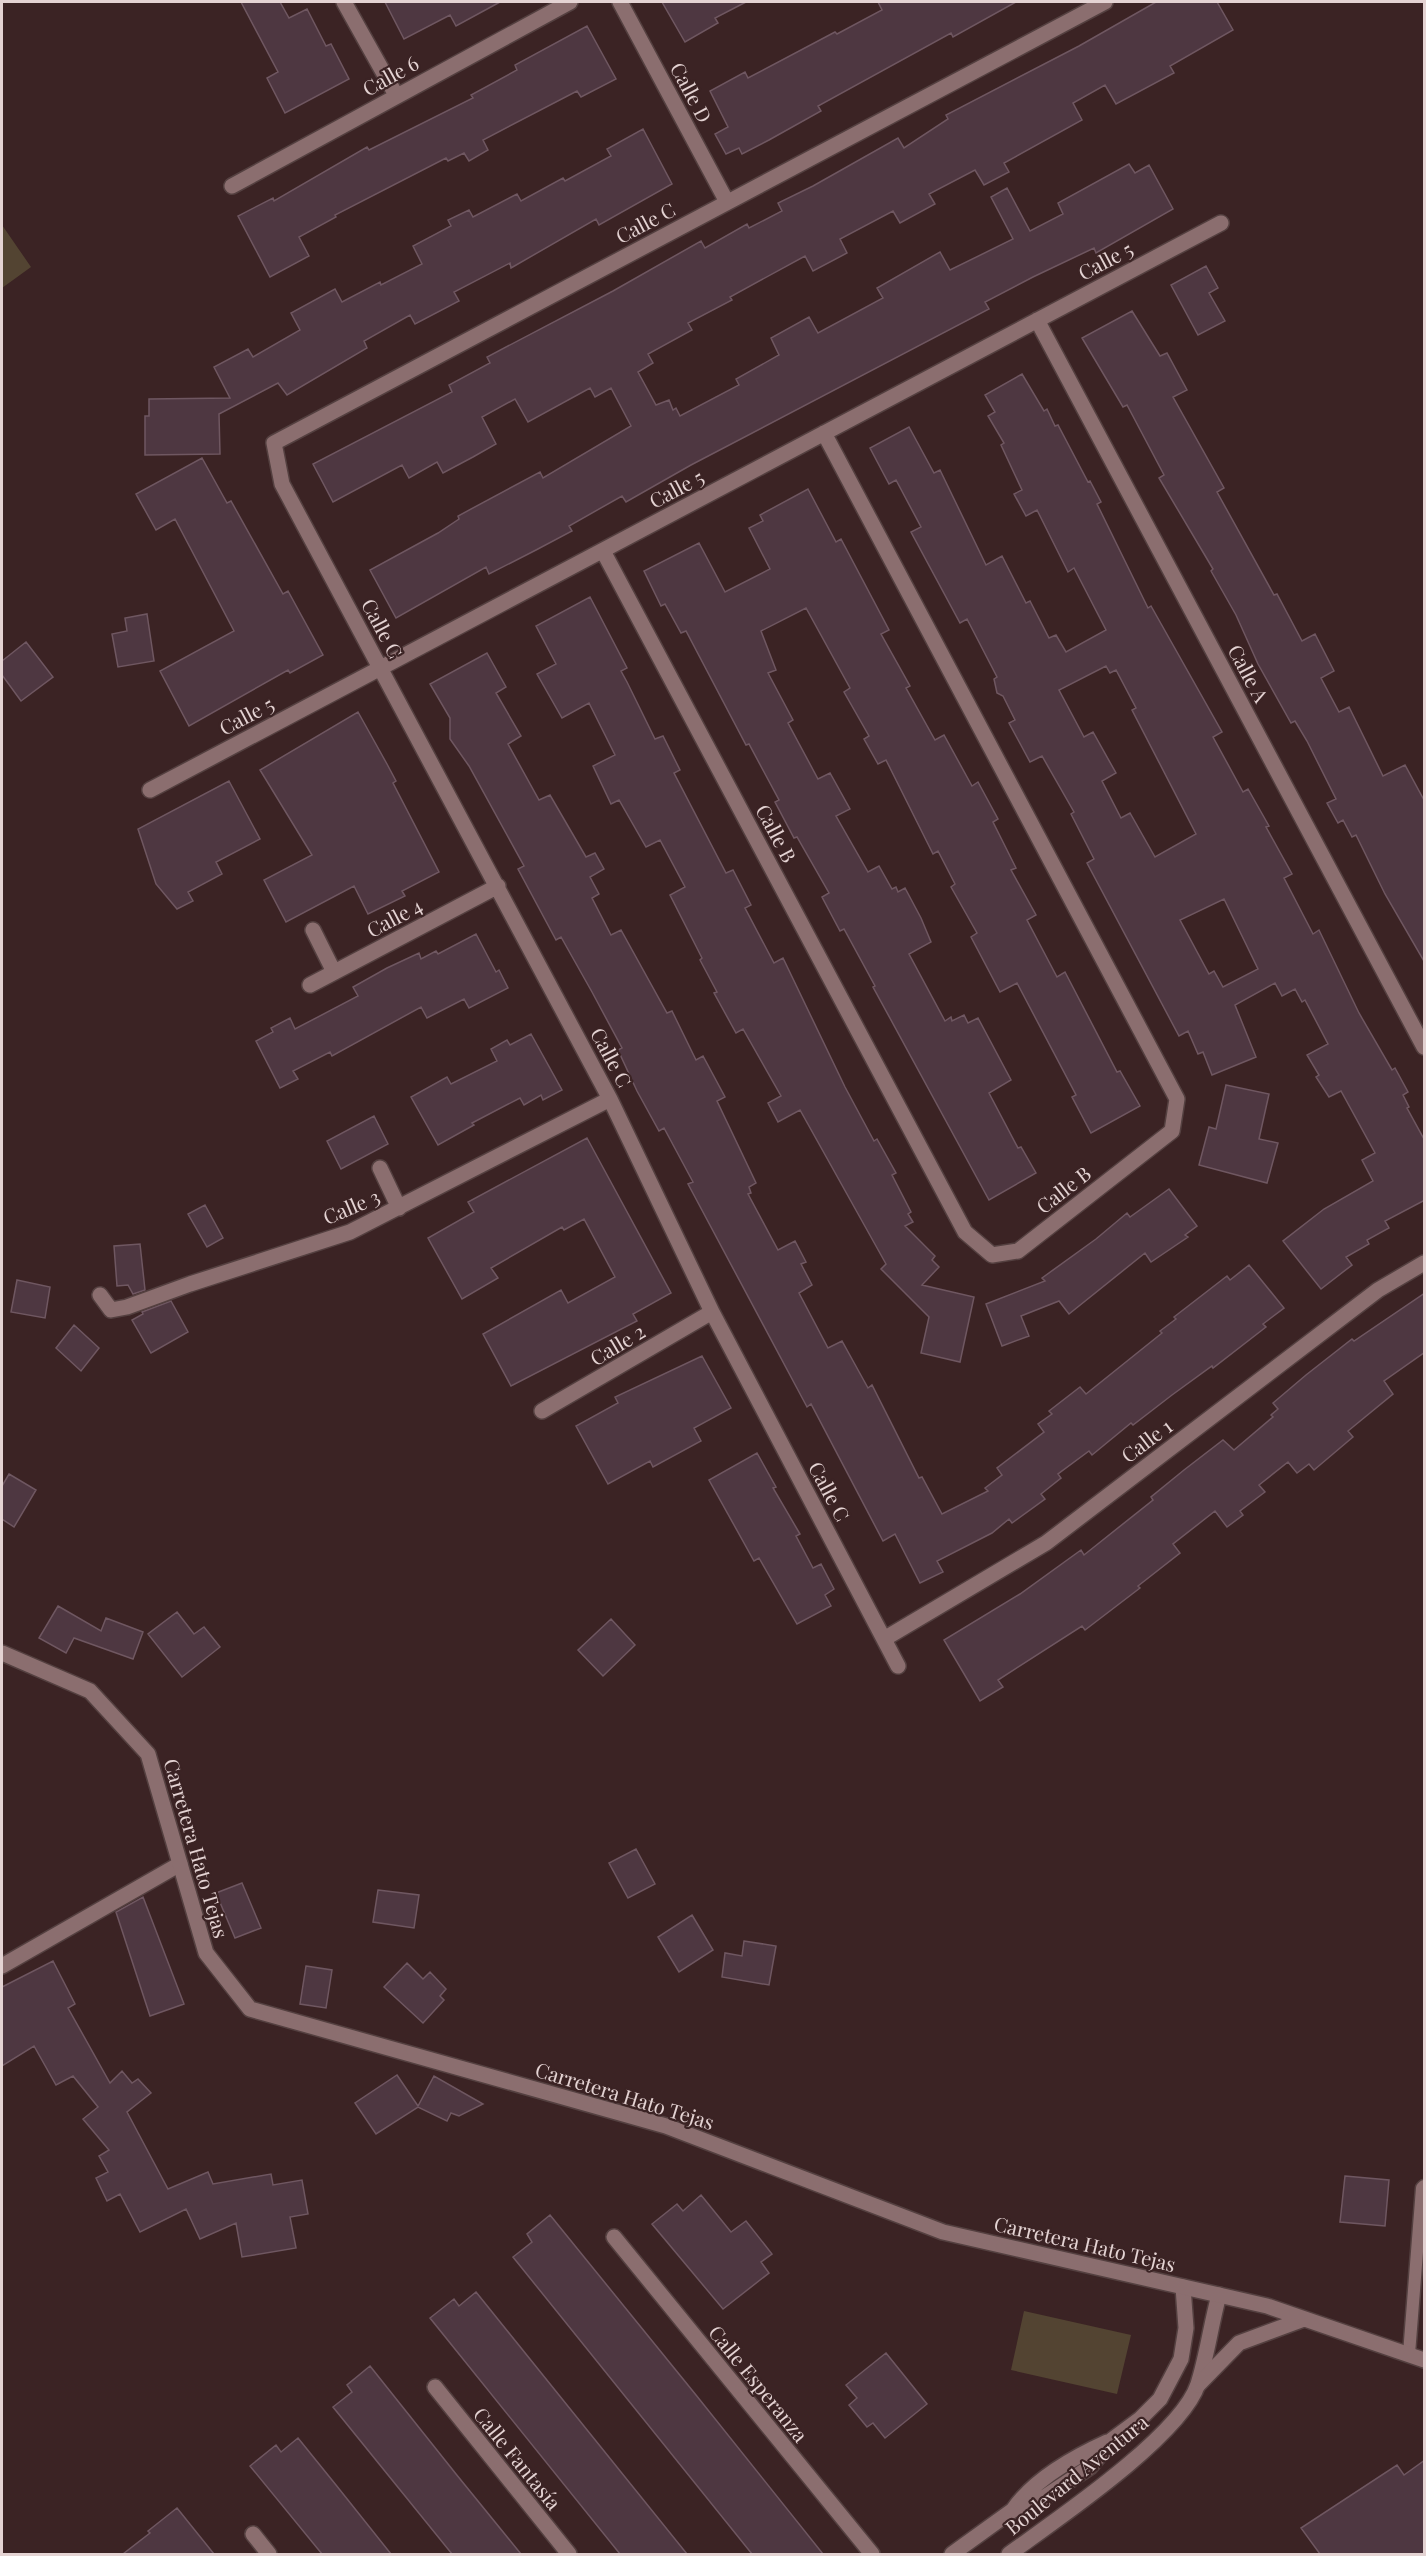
<svg xmlns="http://www.w3.org/2000/svg" width="1426" height="2556" viewBox="0 0 1426 2556" font-family="'Playfair Display',serif">
  <rect width="100%" height="100%" fill="#3b2324"/>
  <path fill="#534432" d="M 2,225 L 31,267 L 2,288 Z
    M 1024,2311 L 1131,2335 L 1117,2394 L 1011,2370 Z"/>
  <path fill="#4e3741" stroke="#6f5761" stroke-width="1.5" fill-rule="evenodd" d="M 241,2 L 280,2 L 289,18 L 307,9 L 326,46 L 331,44 L 349,79 L 285,113 L 267,78 L 278,72 Z
    M 385,2 L 500,2 L 456,26 L 450,15 L 404,39 Z
    M 662,2 L 746,2 L 715,18 L 718,23 L 685,42 Z
    M 878,2 L 1016,2 L 953,37 L 951,33 L 818,106 L 821,111 L 769,140 L 742,154 L 739,148 L 726,154 L 715,134 L 728,127 L 710,91 L 745,72 L 748,78 L 835,32 L 837,34 L 882,10 Z
    M 1156,2 L 1217,2 L 1233,30 L 1170,66 L 1174,73 L 1116,104 L 1105,85 L 1073,103 L 1082,120 L 1004,163 L 1009,172 L 984,185 L 975,170 L 929,194 L 935,204 L 900,223 L 893,211 L 840,239 L 847,253 L 813,271 L 805,256 L 730,297 L 732,300 L 688,323 L 692,330 L 648,354 L 653,363 L 638,372 L 656,405 L 669,400 L 673,410 L 676,408 L 680,416 L 739,385 L 736,379 L 779,355 L 771,338 L 809,317 L 818,333 L 883,298 L 877,288 L 940,252 L 950,270 L 1013,239 L 991,197 L 1007,188 L 1030,231 L 1063,214 L 1058,203 L 1129,164 L 1135,173 L 1149,165 L 1173,209 L 1096,253 L 1094,248 L 1033,277 L 985,302 L 989,309 L 691,465 L 626,502 L 622,496 L 569,526 L 572,531 L 536,550 L 489,574 L 486,567 L 396,618 L 370,570 L 438,533 L 459,519 L 458,516 L 540,472 L 543,478 L 631,426 L 611,388 L 595,397 L 590,388 L 528,422 L 515,399 L 482,417 L 496,444 L 473,457 L 443,473 L 437,462 L 409,478 L 402,465 L 333,502 L 313,464 L 452,392 L 449,385 L 490,363 L 487,357 L 613,291 L 701,241 L 705,248 L 747,224 L 749,228 L 782,211 L 778,203 L 813,186 L 898,138 L 904,148 L 948,119 L 946,115 L 1079,46 Z
    M 587,26 L 616,79 L 581,97 L 577,91 L 483,140 L 488,150 L 469,161 L 464,153 L 448,161 L 446,158 L 335,215 L 336,217 L 299,237 L 309,256 L 270,277 L 238,216 L 273,198 L 274,201 L 367,147 L 369,150 L 473,98 L 471,95 L 517,70 L 515,65 Z
    M 643,129 L 672,184 L 599,225 L 596,219 L 511,268 L 510,263 L 454,292 L 459,301 L 415,324 L 410,315 L 364,341 L 367,348 L 287,395 L 278,383 L 219,414 L 220,454 L 145,455 L 145,416 L 149,416 L 149,399 L 230,398 L 214,367 L 248,349 L 253,357 L 300,330 L 291,313 L 335,289 L 342,302 L 380,282 L 381,285 L 422,264 L 413,246 L 451,226 L 448,220 L 469,210 L 473,217 L 517,194 L 521,201 L 563,178 L 565,181 L 611,156 L 607,149 Z
    M 1206,266 L 1218,288 L 1209,293 L 1225,321 L 1198,335 L 1171,285 Z
    M 1132,311 L 1160,356 L 1167,353 L 1187,390 L 1173,397 L 1224,488 L 1217,492 L 1274,595 L 1277,594 L 1302,641 L 1315,634 L 1334,671 L 1321,678 L 1339,712 L 1349,707 L 1383,776 L 1405,765 L 1425,802 L 1425,963 L 1385,894 L 1356,835 L 1352,837 L 1343,820 L 1338,823 L 1327,803 L 1336,799 L 1307,741 L 1295,721 L 1291,723 L 1258,664 L 1236,615 L 1211,571 L 1213,569 L 1159,478 L 1164,475 L 1127,405 L 1123,407 L 1082,338 Z
    M 1022,374 L 1044,411 L 1047,409 L 1055,426 L 1058,425 L 1088,482 L 1090,481 L 1101,502 L 1097,504 L 1148,608 L 1151,606 L 1222,732 L 1213,737 L 1243,792 L 1248,789 L 1269,826 L 1266,827 L 1292,874 L 1284,878 L 1313,934 L 1319,930 L 1359,1013 L 1392,1070 L 1395,1068 L 1408,1092 L 1403,1095 L 1409,1107 L 1407,1108 L 1425,1141 L 1425,1200 L 1385,1221 L 1389,1228 L 1367,1240 L 1369,1244 L 1346,1257 L 1352,1265 L 1321,1289 L 1283,1241 L 1324,1209 L 1373,1181 L 1362,1160 L 1375,1153 L 1341,1091 L 1329,1097 L 1316,1077 L 1319,1075 L 1307,1055 L 1328,1044 L 1305,1000 L 1302,1002 L 1295,989 L 1282,996 L 1275,983 L 1235,1005 L 1256,1057 L 1212,1075 L 1203,1052 L 1198,1054 L 1188,1031 L 1179,1036 L 1087,863 L 1094,859 L 1071,814 L 1074,812 L 1042,756 L 1030,762 L 1009,723 L 1015,720 L 1003,696 L 997,693 L 994,679 L 997,677 L 967,619 L 960,623 L 911,532 L 921,527 L 896,480 L 889,484 L 870,448 L 909,427 L 934,473 L 940,470 L 986,565 L 1002,556 L 1026,603 L 1030,601 L 1049,638 L 1056,635 L 1066,652 L 1106,630 L 1074,568 L 1068,572 L 1037,510 L 1026,516 L 1014,494 L 1022,490 L 1001,445 L 1004,443 L 988,416 L 995,412 L 985,395 ZM 1106,666 L 1110,673 L 1116,670 L 1136,708 L 1132,710 L 1196,834 L 1155,857 L 1130,813 L 1121,818 L 1102,781 L 1116,773 L 1093,732 L 1084,737 L 1059,690 ZM 1224,899 L 1258,969 L 1223,987 L 1214,971 L 1209,974 L 1180,920 Z
    M 202,458 L 227,503 L 231,501 L 283,594 L 288,591 L 323,655 L 290,673 L 288,670 L 189,726 L 160,671 L 234,631 L 175,519 L 156,530 L 136,494 Z
    M 808,489 L 836,542 L 841,539 L 889,630 L 881,634 L 910,686 L 906,688 L 935,740 L 944,735 L 972,786 L 978,782 L 998,819 L 993,822 L 1016,868 L 1011,870 L 1036,915 L 1027,920 L 1057,977 L 1065,972 L 1117,1072 L 1120,1071 L 1140,1106 L 1091,1133 L 1072,1097 L 1076,1095 L 1017,983 L 1000,992 L 971,937 L 977,933 L 951,887 L 955,884 L 938,851 L 933,854 L 886,760 L 878,764 L 864,739 L 869,736 L 844,692 L 850,688 L 806,608 L 761,631 L 776,670 L 768,673 L 793,720 L 788,723 L 818,779 L 830,773 L 850,809 L 836,816 L 868,872 L 879,866 L 892,889 L 896,887 L 898,892 L 905,888 L 921,918 L 931,942 L 909,954 L 945,1021 L 951,1017 L 952,1021 L 964,1015 L 968,1023 L 978,1018 L 1011,1080 L 989,1093 L 1018,1148 L 1021,1147 L 1036,1173 L 989,1200 L 873,987 L 875,986 L 844,929 L 840,931 L 822,897 L 829,893 L 797,837 L 794,838 L 775,802 L 779,800 L 749,744 L 746,745 L 686,631 L 681,633 L 665,604 L 661,606 L 644,571 L 699,543 L 725,592 L 770,569 L 749,528 L 763,521 L 760,515 Z
    M 590,597 L 627,668 L 621,671 L 627,682 L 655,739 L 663,736 L 680,770 L 674,773 L 726,873 L 733,870 L 751,905 L 745,908 L 774,963 L 783,958 L 845,1087 L 874,1141 L 877,1139 L 896,1173 L 892,1175 L 911,1212 L 908,1214 L 913,1222 L 905,1226 L 935,1256 L 932,1260 L 939,1267 L 922,1285 L 974,1297 L 960,1362 L 921,1353 L 929,1317 L 881,1269 L 886,1264 L 800,1110 L 778,1122 L 768,1103 L 781,1096 L 743,1029 L 736,1033 L 714,993 L 717,992 L 700,960 L 702,958 L 670,895 L 685,887 L 660,840 L 646,847 L 619,800 L 611,804 L 593,766 L 615,755 L 589,703 L 562,718 L 537,674 L 556,664 L 536,626 Z
    M 147,614 L 154,661 L 118,667 L 112,634 L 127,631 L 125,618 Z
    M 26,642 L 53,677 L 21,701 L 2,675 L 2,661 Z
    M 487,653 L 506,687 L 496,693 L 521,736 L 508,744 L 539,800 L 550,795 L 586,857 L 595,853 L 604,869 L 590,877 L 599,894 L 592,898 L 611,935 L 621,930 L 667,1013 L 672,1011 L 696,1060 L 703,1056 L 725,1097 L 717,1101 L 756,1183 L 749,1187 L 751,1193 L 748,1194 L 778,1250 L 795,1241 L 806,1262 L 801,1264 L 812,1285 L 799,1293 L 828,1348 L 842,1341 L 868,1388 L 872,1385 L 919,1478 L 922,1477 L 942,1514 L 988,1491 L 985,1488 L 1002,1475 L 997,1468 L 1044,1432 L 1038,1424 L 1052,1414 L 1049,1411 L 1080,1387 L 1086,1394 L 1162,1333 L 1160,1331 L 1176,1319 L 1174,1317 L 1227,1276 L 1230,1280 L 1249,1265 L 1284,1308 L 1263,1324 L 1266,1327 L 1213,1368 L 1212,1366 L 1172,1395 L 1133,1425 L 1131,1423 L 1092,1455 L 1089,1451 L 1058,1474 L 1061,1478 L 1041,1494 L 1045,1499 L 1012,1523 L 1009,1519 L 992,1533 L 937,1561 L 943,1572 L 920,1583 L 895,1534 L 883,1541 L 811,1404 L 807,1407 L 688,1184 L 693,1182 L 664,1128 L 659,1131 L 637,1091 L 618,1050 L 622,1048 L 592,992 L 561,937 L 556,940 L 518,869 L 524,866 L 469,766 L 450,739 L 450,718 L 430,684 Z
    M 358,712 L 387,764 L 396,781 L 393,783 L 439,872 L 402,891 L 405,896 L 368,914 L 354,886 L 286,922 L 264,880 L 312,855 L 260,770 Z
    M 229,781 L 260,839 L 216,862 L 222,874 L 188,892 L 193,901 L 177,909 L 156,884 L 138,829 Z
    M 476,934 L 496,972 L 499,970 L 508,988 L 469,1008 L 464,999 L 427,1018 L 421,1007 L 332,1056 L 330,1052 L 293,1071 L 298,1079 L 280,1088 L 256,1041 L 273,1032 L 271,1028 L 290,1018 L 295,1029 L 358,996 L 353,987 L 387,968 L 419,953 L 421,959 L 436,951 L 438,954 Z
    M 531,1034 L 562,1090 L 543,1100 L 541,1095 L 524,1105 L 520,1098 L 472,1123 L 474,1125 L 438,1145 L 411,1097 L 447,1077 L 451,1084 L 497,1061 L 491,1049 L 507,1040 L 510,1045 Z
    M 1226,1085 L 1269,1094 L 1259,1139 L 1278,1143 L 1267,1183 L 1199,1165 L 1209,1127 L 1216,1129 Z
    M 374,1116 L 388,1144 L 341,1169 L 327,1141 Z
    M 587,1138 L 671,1293 L 633,1314 L 637,1321 L 511,1386 L 483,1334 L 561,1290 L 568,1303 L 615,1277 L 584,1219 L 564,1230 L 562,1227 L 491,1268 L 498,1278 L 462,1299 L 428,1238 L 474,1212 L 468,1202 Z
    M 1169,1189 L 1197,1226 L 1185,1235 L 1188,1237 L 1151,1262 L 1145,1253 L 1069,1314 L 1059,1301 L 1021,1316 L 1029,1336 L 1002,1346 L 986,1304 L 1045,1281 L 1042,1278 L 1096,1239 L 1127,1213 L 1130,1217 Z
    M 205,1205 L 223,1238 L 207,1247 L 188,1214 Z
    M 140,1244 L 145,1290 L 133,1294 L 128,1285 L 117,1286 L 114,1246 Z
    M 17,1280 L 50,1287 L 45,1318 L 11,1312 Z
    M 1425,1293 L 1425,1352 L 1384,1381 L 1393,1394 L 1348,1431 L 1353,1437 L 1314,1470 L 1309,1464 L 1297,1473 L 1288,1462 L 1259,1485 L 1265,1492 L 1240,1511 L 1243,1515 L 1227,1527 L 1215,1511 L 1173,1544 L 1180,1553 L 1138,1586 L 1140,1588 L 1085,1630 L 1082,1626 L 998,1680 L 1003,1687 L 980,1701 L 944,1640 L 1020,1594 L 1081,1550 L 1084,1555 L 1153,1500 L 1151,1497 L 1184,1470 L 1223,1440 L 1234,1450 L 1273,1417 L 1271,1415 L 1278,1409 L 1273,1403 L 1306,1375 L 1352,1339 L 1354,1341 Z
    M 171,1301 L 188,1332 L 151,1353 L 132,1320 L 143,1314 L 142,1312 Z
    M 74,1325 L 99,1348 L 81,1371 L 56,1348 Z
    M 702,1356 L 731,1408 L 694,1428 L 701,1441 L 653,1467 L 650,1461 L 608,1484 L 576,1426 L 618,1403 L 615,1397 Z
    M 757,1453 L 776,1487 L 773,1488 L 800,1534 L 796,1536 L 813,1568 L 821,1564 L 834,1589 L 825,1595 L 831,1606 L 797,1624 L 759,1558 L 754,1561 L 709,1480 Z
    M 9,1474 L 36,1490 L 14,1527 L 2,1519 L 2,1486 Z
    M 58,1606 L 101,1631 L 106,1618 L 143,1632 L 133,1659 L 74,1638 L 66,1653 L 39,1638 Z
    M 177,1612 L 194,1634 L 204,1627 L 220,1647 L 182,1677 L 148,1634 Z
    M 611,1619 L 635,1645 L 603,1676 L 578,1650 Z
    M 636,1849 L 655,1884 L 628,1898 L 609,1863 Z
    M 242,1883 L 261,1928 L 235,1938 L 216,1893 Z
    M 378,1890 L 419,1895 L 414,1928 L 373,1922 Z
    M 143,1897 L 184,2004 L 150,2016 L 116,1912 Z
    M 692,1915 L 713,1950 L 679,1972 L 658,1937 Z
    M 744,1941 L 776,1946 L 769,1985 L 722,1977 L 725,1953 L 742,1956 Z
    M 53,1961 L 75,2004 L 68,2008 L 110,2083 L 122,2071 L 132,2083 L 138,2079 L 151,2093 L 127,2112 L 168,2189 L 208,2172 L 213,2184 L 271,2174 L 273,2185 L 302,2180 L 308,2214 L 290,2217 L 296,2248 L 242,2257 L 236,2223 L 200,2239 L 186,2209 L 140,2232 L 120,2194 L 107,2201 L 96,2178 L 108,2172 L 99,2156 L 109,2150 L 83,2119 L 98,2107 L 73,2076 L 56,2085 L 34,2046 L 2,2066 L 2,1987 Z
    M 407,1963 L 423,1979 L 430,1972 L 446,1989 L 440,1996 L 444,2000 L 423,2023 L 384,1987 Z
    M 306,1966 L 332,1970 L 326,2008 L 300,2004 Z
    M 397,2075 L 418,2106 L 434,2076 L 483,2104 L 459,2116 L 451,2113 L 447,2121 L 418,2107 L 376,2134 L 355,2103 Z
    M 1345,2176 L 1389,2180 L 1385,2226 L 1340,2222 Z
    M 701,2195 L 731,2232 L 746,2221 L 772,2254 L 761,2262 L 769,2273 L 723,2309 L 652,2224 L 677,2204 L 683,2211 Z
    M 550,2215 L 696,2395 L 823,2554 L 752,2554 L 513,2257 L 532,2242 L 527,2234 Z
    M 476,2292 L 538,2369 L 687,2554 L 620,2554 L 430,2318 L 454,2299 L 459,2306 Z
    M 886,2353 L 927,2404 L 885,2438 L 873,2423 L 867,2427 L 849,2405 L 857,2398 L 846,2385 Z
    M 370,2366 L 456,2474 L 521,2554 L 452,2554 L 333,2407 L 352,2392 L 347,2385 Z
    M 298,2438 L 336,2485 L 391,2554 L 322,2554 L 250,2466 L 276,2445 L 281,2452 Z
    M 1425,2460 L 1425,2554 L 1320,2554 L 1301,2528 L 1397,2465 L 1404,2475 Z
    M 177,2508 L 214,2554 L 123,2554 L 150,2533 L 148,2531 Z"/>
  <g fill="none" stroke-linecap="round" stroke-linejoin="round">
    <defs>
      <path id="service" d="M 1409,2354 L 1422,2188 L 1424,2186"/>
      <path id="minor" d="M 344,2 L 396,95
        M 620,2 L 727,202
        M 232,186 L 570,2
        M 1037,320 L 1424,1047
        M 603,551 L 965,1232 L 992,1255 L 1018,1251 L 1172,1131 L 1177,1099 L 824,433
        M 150,790 L 1221,223
        M 313,930 L 334,972
        M 310,985 L 498,886
        M 380,1168 L 399,1208
        M 100,1295 L 111,1310 L 127,1307 L 190,1284 L 350,1232 L 610,1099
        M 542,1411 L 712,1312
        M 884,1639 L 1046,1543 L 1378,1290 L 1424,1263
        M 898,1666 L 712,1312 L 610,1099 L 282,484 L 274,443 L 1105,2
        M 2,1966 L 180,1864
        M 614,2237 L 872,2554
        M 435,2387 L 569,2554
        M 1013,2510 C 1034,2479 1074,2457 1107,2442
        M 253,2534 L 269,2554
        M 952,2554 L 1013,2510 L 1034,2504 L 1090,2467 L 1113,2439 L 1140,2419 L 1160,2399 L 1181,2359 L 1186,2328 L 1183,2287
        M 1009,2554 C 1056,2520 1181,2436 1198,2384 C 1207,2356 1211,2324 1219,2295"/>
      <path id="tertiary" d="M 2,1653 L 90,1691 L 148,1754 L 206,1953 L 250,2009 L 666,2126 L 943,2232 L 1267,2306 L 1424,2360
        M 1198,2385 L 1239,2343 L 1304,2319"/>
    </defs>
    <use href="#service" stroke="#544040" stroke-width="15"/>
    <use href="#minor" stroke="#544040" stroke-width="18"/>
    <use href="#tertiary" stroke="#544040" stroke-width="18"/>
    <use href="#service" stroke="#8b6e6f" stroke-width="12"/>
    <use href="#minor" stroke="#8b6e6f" stroke-width="15"/>
    <use href="#tertiary" stroke="#8b6e6f" stroke-width="15"/>
  </g>
  <g text-anchor="middle" dominant-baseline="central" stroke-width="4.5" stroke-linejoin="round" paint-order="stroke">
    <g font-size="20" fill="#e4d3d3" stroke="#3b2324">
      <text transform="translate(390 75) rotate(-29)">Calle 6</text>
      <text transform="translate(692 92) rotate(62)">Calle D</text>
      <text transform="translate(645 222) rotate(-28)">Calle C</text>
      <text transform="translate(1105 260) rotate(-28)">Calle 5</text>
      <text transform="translate(676 488) rotate(-28)">Calle 5</text>
      <text transform="translate(383 628) rotate(62)">Calle C</text>
      <text transform="translate(1249 673) rotate(62)">Calle A</text>
      <text transform="translate(246 715) rotate(-28)">Calle 5</text>
      <text transform="translate(777 833) rotate(62)">Calle B</text>
      <text transform="translate(394 917) rotate(-28)">Calle 4</text>
      <text transform="translate(612 1057) rotate(62)">Calle C</text>
      <text transform="translate(1063 1189) rotate(-38)">Calle B</text>
      <text transform="translate(351 1206) rotate(-23)">Calle 3</text>
      <text transform="translate(617 1344) rotate(-31)">Calle 2</text>
      <text transform="translate(1146 1440) rotate(-37)">Calle 1</text>
      <text transform="translate(830 1491) rotate(62)">Calle C</text>
      <text transform="translate(197 1848) rotate(74)">Carretera Hato Tejas</text>
      <text transform="translate(625 2095) rotate(17)">Carretera Hato Tejas</text>
      <text transform="translate(1085 2243) rotate(13)">Carretera Hato Tejas</text>
      <text transform="translate(759 2383) rotate(51)">Calle Esperanza</text>
      <text transform="translate(518 2458) rotate(51)">Calle Fantasía</text>
      <text transform="translate(1076 2474) rotate(-39)">Boulevard Aventura</text>
    </g>
  </g>
  <rect width="1426" height="2556" fill="none" stroke="#e4d3d3" stroke-width="6"/>
</svg>
